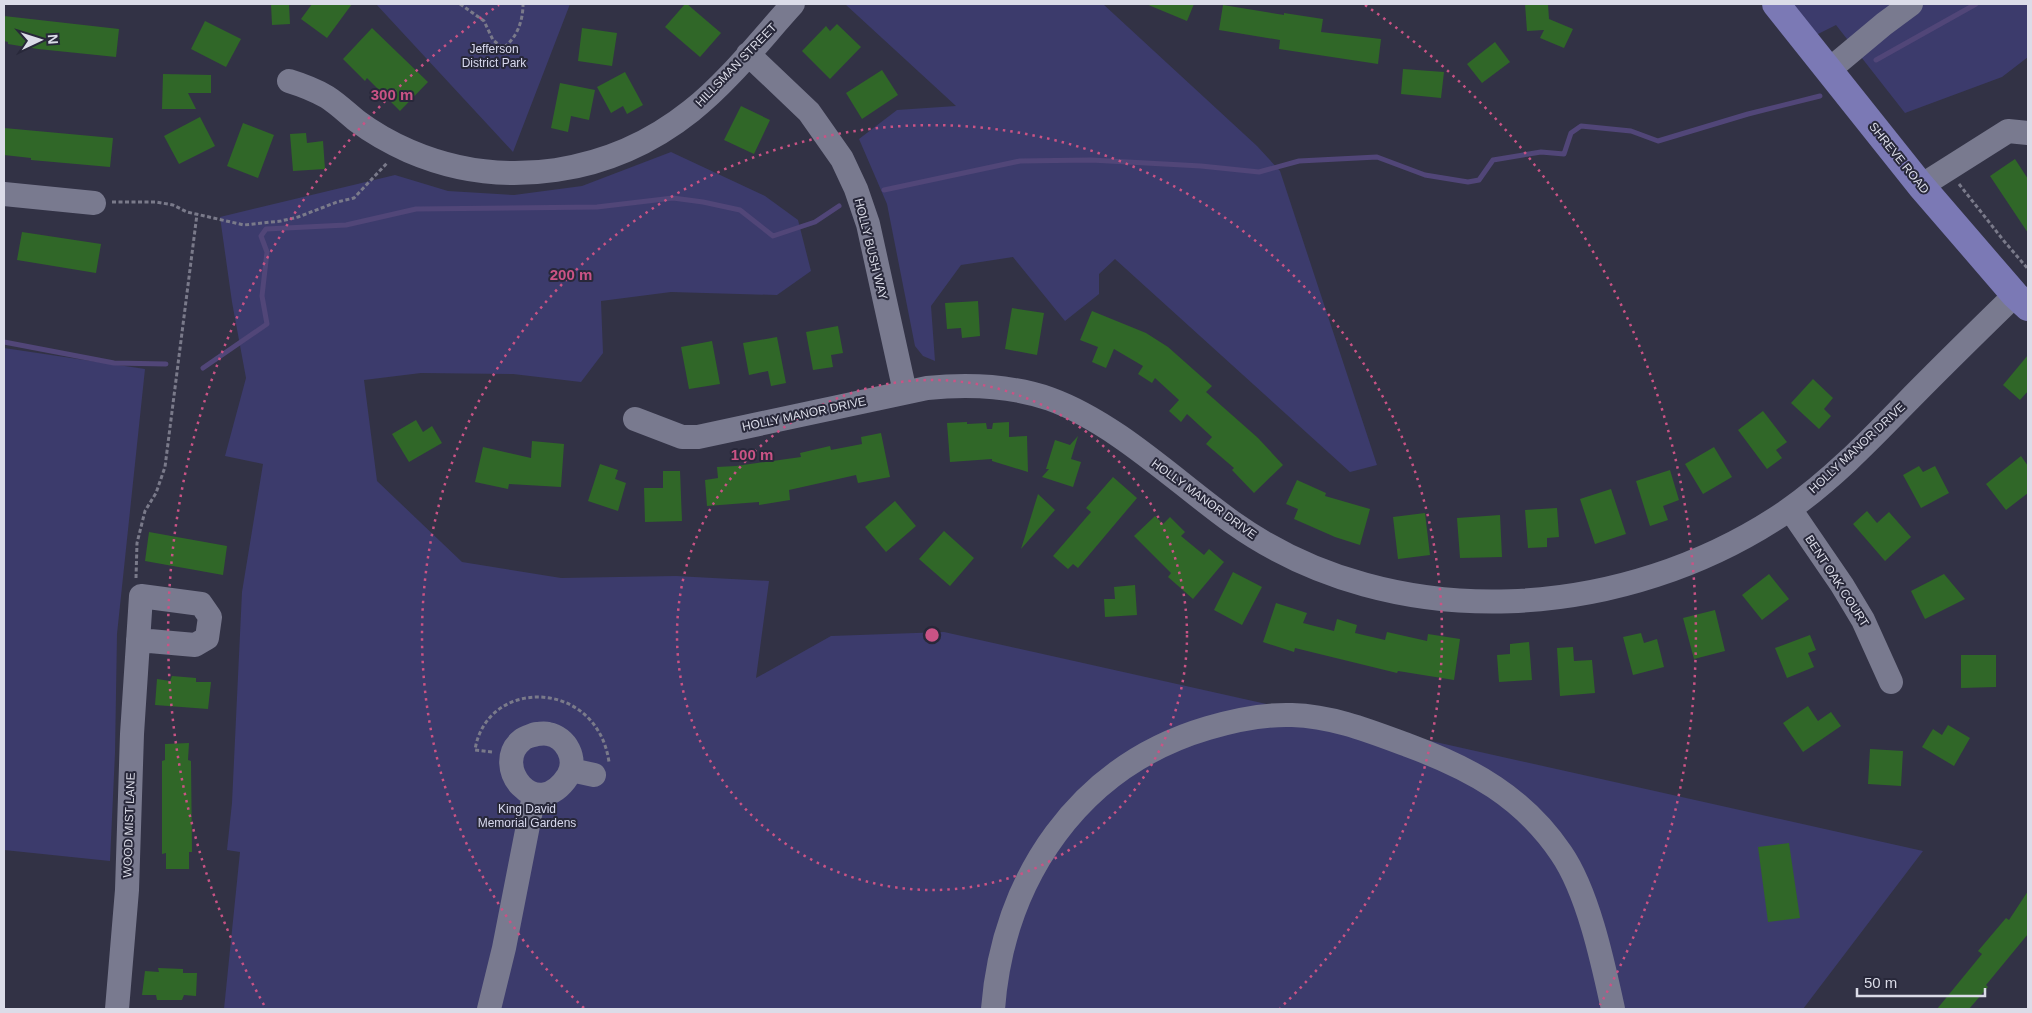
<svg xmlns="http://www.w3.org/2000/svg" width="2032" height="1013" viewBox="0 0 2032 1013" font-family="Helvetica,sans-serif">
  <rect width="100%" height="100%" fill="#323245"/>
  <path fill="#3c3b6c" d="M 376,4 L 570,4 L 513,152 Z
    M 845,4 L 1103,4 L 1257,146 L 1280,171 L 1377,465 L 1350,472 L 1115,259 L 1099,274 L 1099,294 L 1065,321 L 1013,257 L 961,265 L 931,306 L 935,361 L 923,356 L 915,346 L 887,204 L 859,139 L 897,110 L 956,106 Z
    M 1793,4 L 2028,4 L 2028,57 L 2002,77 L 1905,113 L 1836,25 L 1816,35 Z
    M 671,152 L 765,196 L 798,220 L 811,271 L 777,295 L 671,292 L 601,301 L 603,353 L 581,382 L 513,374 L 421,373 L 364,380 L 377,481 L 462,562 L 561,578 L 676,576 L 769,581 L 756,678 L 831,636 L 944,632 L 1923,851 L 1803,1009 L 224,1009 L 240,852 L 227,850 L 232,803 L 242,592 L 263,464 L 225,456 L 246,378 L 232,302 L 220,217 L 395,175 L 448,191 L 514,195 L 582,186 Z
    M 4,348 L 145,369 L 117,634 L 115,753 L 110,861 L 4,850 Z"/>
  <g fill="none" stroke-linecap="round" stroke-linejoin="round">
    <path stroke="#514678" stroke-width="5" d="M 1876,60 L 1976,4
      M 884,190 L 1020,161 L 1091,160 L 1201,166 L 1259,172 L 1299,161 L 1377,157 L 1425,175 L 1468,182 L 1479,180 L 1493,160 L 1541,152 L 1564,154 L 1571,133 L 1581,126 L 1631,131 L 1658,141 L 1748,114 L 1820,96
      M 4,342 L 114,363 L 166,364
      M 203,368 L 267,324 L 262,296 L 267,252 L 261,236 L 266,229 L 346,225 L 416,209 L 597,207 L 673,198 L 703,202 L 740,210 L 773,236 L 815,222 L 839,206"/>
  </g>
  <path fill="#306728" d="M 271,4 L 289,4 L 290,24 L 272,25 Z
    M 312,4 L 352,4 L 327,38 L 301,19 Z
    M 685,4 L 687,4 L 721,33 L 700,57 L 665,27 Z
    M 1146,4 L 1194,4 L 1187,21 Z
    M 1525,4 L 1548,4 L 1549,19 L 1573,29 L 1564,48 L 1540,38 L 1544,30 L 1527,31 Z
    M 1223,5 L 1284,15 L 1284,13 L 1323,19 L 1321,32 L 1381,39 L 1378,64 L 1279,49 L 1280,40 L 1219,30 Z
    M 4,16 L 119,29 L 116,57 L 38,49 L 8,44 L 8,42 L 4,41 Z
    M 205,21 L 241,39 L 226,67 L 191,49 Z
    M 837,24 L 861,47 L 830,79 L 802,51 L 826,26 L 830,31 Z
    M 372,28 L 428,82 L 400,111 L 367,78 L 365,81 L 343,59 Z
    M 582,28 L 617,33 L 612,66 L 578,61 Z
    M 1495,42 L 1510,62 L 1482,83 L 1467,64 Z
    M 1403,69 L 1444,72 L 1441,98 L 1401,94 Z
    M 882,70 L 898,95 L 862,119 L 846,93 Z
    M 625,72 L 643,105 L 627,114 L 623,106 L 611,113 L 597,87 Z
    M 163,74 L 211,75 L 211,93 L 188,93 L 196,109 L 162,109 Z
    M 560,83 L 595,90 L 589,120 L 571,116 L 568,132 L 551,128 Z
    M 741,106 L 770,120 L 754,154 L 724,140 Z
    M 200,117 L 215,146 L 179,164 L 164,136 Z
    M 243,123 L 274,135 L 258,178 L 227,166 Z
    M 4,128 L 113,138 L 110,167 L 31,160 L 31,158 L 4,155 Z
    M 306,133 L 307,143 L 323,141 L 325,169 L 293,171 L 290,134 Z
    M 2015,159 L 2028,179 L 2028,233 L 1990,176 Z
    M 22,232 L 101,244 L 96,273 L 17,260 Z
    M 978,301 L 980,336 L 962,338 L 961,328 L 947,329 L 945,303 Z
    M 1012,308 L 1044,313 L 1037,355 L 1005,349 Z
    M 1092,311 L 1146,333 L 1168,347 L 1212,386 L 1206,392 L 1258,438 L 1283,465 L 1254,493 L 1232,470 L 1234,468 L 1206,444 L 1212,437 L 1187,414 L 1181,422 L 1169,411 L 1179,400 L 1155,378 L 1152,383 L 1138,374 L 1143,366 L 1114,349 L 1106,368 L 1092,362 L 1098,347 L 1080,340 Z
    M 838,326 L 843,353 L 831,355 L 833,367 L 813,370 L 806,332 Z
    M 777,337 L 786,383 L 771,386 L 768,371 L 749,375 L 743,343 Z
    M 712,341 L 720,384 L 689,389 L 681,347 Z
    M 2028,355 L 2028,391 L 2020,400 L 2003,385 Z
    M 1813,379 L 1833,398 L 1824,409 L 1831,416 L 1819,429 L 1791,403 Z
    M 1763,411 L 1787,442 L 1776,450 L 1782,458 L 1767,469 L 1738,430 Z
    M 416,420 L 423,432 L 432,426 L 442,443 L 409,462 L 392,434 Z
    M 967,422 L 967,424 L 986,423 L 987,429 L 992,429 L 993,423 L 1009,422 L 1009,437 L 1027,436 L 1028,472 L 992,461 L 992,459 L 950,462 L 947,423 Z
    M 881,433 L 890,477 L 858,483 L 856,475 L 789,490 L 790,500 L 759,505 L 759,502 L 707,506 L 705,480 L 718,478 L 717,467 L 736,466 L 801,457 L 800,453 L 830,446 L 831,450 L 862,444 L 861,437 Z
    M 1078,436 L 1071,459 L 1081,462 L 1073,487 L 1042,477 L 1049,469 L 1046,469 L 1055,440 L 1070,445 Z
    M 532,441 L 564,444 L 561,487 L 509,484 L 508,489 L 475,482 L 483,447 L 531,458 Z
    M 1714,447 L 1732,477 L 1703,494 L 1685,464 Z
    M 2021,456 L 2028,466 L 2028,493 L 2006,510 L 1986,484 Z
    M 600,464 L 618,470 L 615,479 L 626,483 L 618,511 L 588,501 Z
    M 1919,466 L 1923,472 L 1935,466 L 1949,493 L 1921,508 L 1903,475 Z
    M 1670,470 L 1679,500 L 1663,506 L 1668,520 L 1650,526 L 1636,481 Z
    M 663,471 L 680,471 L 682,521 L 645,522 L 644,488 L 663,488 Z
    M 1113,477 L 1137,498 L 1078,568 L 1073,564 L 1068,569 L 1053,556 L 1091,512 L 1086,508 Z
    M 1297,480 L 1326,493 L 1325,496 L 1370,509 L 1360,545 L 1335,537 L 1294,519 L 1298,509 L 1286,504 Z
    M 1611,489 L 1626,534 L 1595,544 L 1580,499 Z
    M 1038,494 L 1055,510 L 1021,549 Z
    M 895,501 L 916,526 L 886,552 L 865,527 Z
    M 1557,508 L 1559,537 L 1547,538 L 1547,547 L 1528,548 L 1525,510 Z
    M 1867,511 L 1877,523 L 1889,512 L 1911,537 L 1885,561 L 1853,524 Z
    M 1425,513 L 1430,555 L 1398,559 L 1393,517 Z
    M 1500,515 L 1502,557 L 1460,558 L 1457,518 Z
    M 1155,516 L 1163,524 L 1170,517 L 1185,532 L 1181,536 L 1204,555 L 1209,549 L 1224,562 L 1193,599 L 1168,577 L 1171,573 L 1134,536 Z
    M 944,531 L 974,558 L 950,586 L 919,559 Z
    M 149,532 L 227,546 L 223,575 L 145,561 Z
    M 1233,572 L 1262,587 L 1242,625 L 1214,610 Z
    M 1769,574 L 1789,599 L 1762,620 L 1742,595 Z
    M 1944,574 L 1965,599 L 1925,619 L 1911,591 Z
    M 1135,585 L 1137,615 L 1105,617 L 1104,599 L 1115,599 L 1114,587 Z
    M 1276,603 L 1307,613 L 1303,623 L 1334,631 L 1337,619 L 1357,625 L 1355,633 L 1385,640 L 1387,632 L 1427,641 L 1428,634 L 1460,639 L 1454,680 L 1398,671 L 1397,673 L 1295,648 L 1294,652 L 1263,642 Z
    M 1715,610 L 1725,651 L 1694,659 L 1683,618 Z
    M 1641,633 L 1644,643 L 1657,639 L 1664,667 L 1633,675 L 1623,637 Z
    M 1810,635 L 1816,650 L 1808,653 L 1814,667 L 1787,678 L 1775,648 Z
    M 1529,642 L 1532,680 L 1499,682 L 1497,655 L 1510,654 L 1510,644 Z
    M 1573,647 L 1574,661 L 1592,660 L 1595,693 L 1560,696 L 1557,648 Z
    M 1961,655 L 1996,655 L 1996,687 L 1961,688 Z
    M 172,676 L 196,678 L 196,682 L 211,682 L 208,709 L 155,705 L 157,679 L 170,681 Z
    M 1808,706 L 1818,721 L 1831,712 L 1841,726 L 1803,752 L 1783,723 Z
    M 1948,725 L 1970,738 L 1954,766 L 1922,747 L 1933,729 L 1942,735 Z
    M 189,743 L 188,760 L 191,761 L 192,852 L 189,852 L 189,869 L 166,869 L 166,853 L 162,854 L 162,761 L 165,760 L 165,744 Z
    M 1870,749 L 1903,751 L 1901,786 L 1868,784 Z
    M 1789,843 L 1800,918 L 1768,922 L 1758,847 Z
    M 2028,891 L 2028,934 L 1986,985 L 1988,987 L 1969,1009 L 1937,1009 L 1982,954 L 1978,951 L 2006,918 L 2009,920 Z
    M 158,968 L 183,969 L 183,973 L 197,973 L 196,996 L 184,995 L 182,1000 L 157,1000 L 156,995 L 142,995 L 145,971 L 159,972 Z"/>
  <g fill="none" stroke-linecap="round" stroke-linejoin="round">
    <path stroke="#7a7a8a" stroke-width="3" stroke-dasharray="4 2.5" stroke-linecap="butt" d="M 460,4 L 484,21 L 493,40 L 503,48 C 517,38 523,21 523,4
      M 1959,184 L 2004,241 L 2028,269
      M 112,202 L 156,202 L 173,205 L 187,212 L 244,225 L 281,221 L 298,217 L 337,202 L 354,198 L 388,162
      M 136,578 L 137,543 L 145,511 L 156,493 L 165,467 L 197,214
      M 492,752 L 475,750 C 486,677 597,678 609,762"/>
    <path stroke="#797a8f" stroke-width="24" d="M 748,54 L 809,112 L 842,159 L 856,189 L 868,224 L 905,392
      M 1829,70 L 1884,24 L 1911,4
      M 289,81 C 302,85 315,90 327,97 C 338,104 347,113 357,121 C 373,133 391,143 409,151 C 504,192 612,174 691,111 C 729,81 761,39 793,4
      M 1921,186 L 2008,131 L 2028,133
      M 4,194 L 94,203
      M 635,419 L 682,437 L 698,437 L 927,388 C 969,384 1010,385 1050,399 C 1116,423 1175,481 1232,522 C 1395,638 1626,621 1787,511 C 1830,481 1867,443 1903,406 C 1940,368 1977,332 2015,295
      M 1790,509 L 1842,585 L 1863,620 L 1891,682
      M 536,734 C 540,734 544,733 548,734 C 566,737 578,759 568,776 C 536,825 490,765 522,740 C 525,737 531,736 536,734 Z
      M 571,770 L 594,775
      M 117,1009 L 127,890 L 132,734 L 141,596 L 201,604 L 210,617 L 207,638 L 195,645 L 138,640
      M 489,1009 L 504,948 L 534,795
      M 993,1009 C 1003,878 1079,766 1208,728 C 1235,720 1263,714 1292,715 C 1333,716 1372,732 1410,746 C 1472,769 1523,797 1561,853 C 1588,892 1603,963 1613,1009"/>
    <path stroke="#7b79b5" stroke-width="28" d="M 1776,4 L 1921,186 L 2015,295 L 2028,307"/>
  </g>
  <g fill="none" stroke="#ca5385" stroke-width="2.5" stroke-dasharray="2.5 5">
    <circle cx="932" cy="635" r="255"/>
    <path d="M584 1008A510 510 0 1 1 1280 1008"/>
    <path d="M264 1005A764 764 0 0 1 499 5M1365 5A764 764 0 0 1 1600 1005"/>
  </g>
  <g text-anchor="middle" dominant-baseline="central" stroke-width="4" stroke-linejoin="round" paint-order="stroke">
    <g font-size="12" fill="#d8d9ee" stroke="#28283a">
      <text x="494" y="49">Jefferson<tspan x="494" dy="14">District Park</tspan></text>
      <text x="527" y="809">King David<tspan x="527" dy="14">Memorial Gardens</tspan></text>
    </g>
    <g font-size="12" fill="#dbdce8" stroke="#28283a">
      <text transform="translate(736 65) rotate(-46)">HILLSMAN STREET</text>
      <text transform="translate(1899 158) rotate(51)">SHREVE ROAD</text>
      <text transform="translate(871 249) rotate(76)">HOLLY BUSH WAY</text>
      <text transform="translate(804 414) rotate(-12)">HOLLY MANOR DRIVE</text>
      <text transform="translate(1857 448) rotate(-43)">HOLLY MANOR DRIVE</text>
      <text transform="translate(1204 499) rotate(36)">HOLLY MANOR DRIVE</text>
      <text transform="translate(1837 581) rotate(57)">BENT OAK COURT</text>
      <text transform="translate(129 825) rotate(-88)">WOOD MIST LANE</text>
    </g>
  </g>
  <circle cx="932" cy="635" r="8" fill="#ca5385" stroke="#28283a" stroke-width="2.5"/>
  <g font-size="15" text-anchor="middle" font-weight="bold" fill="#ca5385" stroke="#28283a" stroke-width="4" stroke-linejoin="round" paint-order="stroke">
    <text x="392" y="100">300 m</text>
    <text x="571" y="280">200 m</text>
    <text x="752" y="460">100 m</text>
  </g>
  <rect width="2032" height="1013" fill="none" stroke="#dbdce8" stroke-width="10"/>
  <g transform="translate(40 40) rotate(86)" stroke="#28283a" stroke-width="4" paint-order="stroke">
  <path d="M0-4L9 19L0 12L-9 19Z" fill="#dbdce8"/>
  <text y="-8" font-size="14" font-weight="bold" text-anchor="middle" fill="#dbdce8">N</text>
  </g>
  <path d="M1857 988v8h128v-8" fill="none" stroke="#dbdce8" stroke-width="2.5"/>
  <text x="1864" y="988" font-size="15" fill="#dbdce8" stroke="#28283a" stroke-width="4" paint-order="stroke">50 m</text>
</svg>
